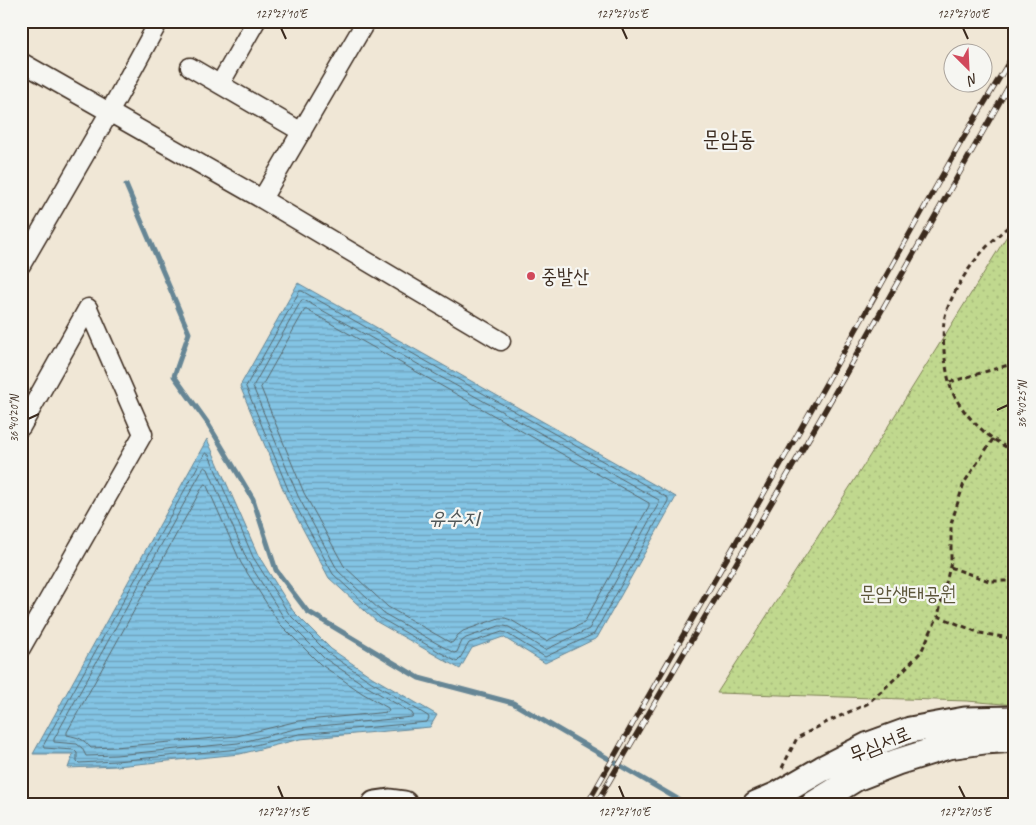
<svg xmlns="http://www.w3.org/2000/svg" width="1036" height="825" viewBox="0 0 1036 825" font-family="Caveat,'Poor Story',sans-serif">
  <defs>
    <pattern id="park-dots" width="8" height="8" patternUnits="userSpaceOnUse" patternTransform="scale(1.25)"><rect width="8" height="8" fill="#c0d88e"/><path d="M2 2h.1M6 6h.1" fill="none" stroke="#a6ba7a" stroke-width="1.8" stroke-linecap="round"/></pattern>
    <pattern id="water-rules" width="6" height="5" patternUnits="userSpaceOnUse" patternTransform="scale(1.25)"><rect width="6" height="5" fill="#83c4e4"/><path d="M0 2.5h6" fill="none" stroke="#6c9fb8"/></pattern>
  </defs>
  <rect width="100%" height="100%" fill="#f0e7d6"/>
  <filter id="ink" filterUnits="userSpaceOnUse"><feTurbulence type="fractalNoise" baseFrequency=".02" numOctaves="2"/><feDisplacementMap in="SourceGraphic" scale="10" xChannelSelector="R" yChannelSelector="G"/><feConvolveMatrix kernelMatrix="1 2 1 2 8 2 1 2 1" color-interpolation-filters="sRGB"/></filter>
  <g filter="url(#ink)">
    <path fill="url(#park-dots)" stroke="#7e8156" d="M 1015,223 L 1015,705 L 967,701 L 717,693 L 857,476 Z"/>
    <path fill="url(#water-rules)" stroke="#668695" d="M 298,283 L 676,497 L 597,638 L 545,663 L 503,637 L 472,648 L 460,669 L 377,622 L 329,578 L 288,501 L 240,386 Z
      M 207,439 L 258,555 L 293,611 L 331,649 L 372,677 L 437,715 L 430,727 L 300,739 L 240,754 L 117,766 L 68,768 L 73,754 L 33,754 Z"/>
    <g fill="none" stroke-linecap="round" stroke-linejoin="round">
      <path stroke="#58686d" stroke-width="1" d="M 300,291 L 302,291 L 668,498 L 668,501 L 594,634 L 545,657 L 506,633 L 502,632 L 469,643 L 459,660 L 457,662 L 380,618 L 333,574 L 292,499 L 246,387 Z
        M 302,300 L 304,300 L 659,500 L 659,503 L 589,629 L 545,650 L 509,627 L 504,626 L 499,626 L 466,638 L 462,641 L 457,652 L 454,653 L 383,613 L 338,571 L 298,496 L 253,387 Z
        M 305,310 L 307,310 L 649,503 L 649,506 L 584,623 L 546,641 L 511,620 L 505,618 L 499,618 L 463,631 L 458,635 L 453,642 L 451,643 L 388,607 L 344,566 L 304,493 L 261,388 Z
        M 206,453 L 209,455 L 253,557 L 289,614 L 328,653 L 370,681 L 428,716 L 429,718 L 427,722 L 299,734 L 239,749 L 116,761 L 79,763 L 77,761 L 77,753 L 74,750 L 44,748 L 43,746 L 204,455 Z
        M 205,467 L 208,469 L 247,560 L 284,618 L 324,658 L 366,686 L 412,713 L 413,715 L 412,717 L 299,728 L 238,743 L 116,755 L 86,756 L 82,748 L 77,744 L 54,742 L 54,739 L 203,469 Z
        M 205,484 L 207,486 L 241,563 L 279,623 L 320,664 L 362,693 L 388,708 L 389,710 L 388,712 L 298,721 L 237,736 L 115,747 L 91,748 C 82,738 80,738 67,735 L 67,732 L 203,486 Z"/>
      <path stroke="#668695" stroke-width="5" d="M 126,185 L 189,333 L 174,376 L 207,422 L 253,499 L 276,570 L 307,611 L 419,678 L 513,703 L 681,801"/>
      <defs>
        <path id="street" d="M 21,62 L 262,199 L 366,21
          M 190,67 L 302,132
          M 220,84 L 256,21
          M 262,199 L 501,341
          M 21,265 L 109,113 L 159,21
          M 21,427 L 88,308 L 143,434 L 21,648"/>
        <path id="secondary" d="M 375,804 L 389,802 L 404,804
          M 756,804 L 777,795 L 822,769 L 869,745 L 910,730 L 965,720 L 1015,719
          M 814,804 L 856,778 L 897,762 L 948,746 L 984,741 L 1015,739"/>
      </defs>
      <use href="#street" stroke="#3b2a1e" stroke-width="21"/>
      <use href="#secondary" stroke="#3b2a1e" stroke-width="29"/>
      <path stroke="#3b2a1e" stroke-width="3" stroke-dasharray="5 4" stroke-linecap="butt" d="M 1015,221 C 985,245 963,271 948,307 C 942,321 943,336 944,351 C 946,366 948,386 956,399 C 970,422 991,440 1015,452
        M 950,382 L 1015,363
        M 993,439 L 964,483 L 951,524 L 951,562 L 938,616 L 980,633 L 1015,639
        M 950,567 L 989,581 L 1015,581
        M 782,768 L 797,738 L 829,721 L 867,704 L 899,675 L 921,652 L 938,616"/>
      <use href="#street" stroke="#f6f6f2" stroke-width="18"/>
      <use href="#secondary" stroke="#f6f6f2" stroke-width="25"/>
      <defs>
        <path id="rail" d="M 587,804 L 796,437 L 961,142 L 1015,52
          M 596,804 L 819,421 L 1015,75"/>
      </defs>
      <use href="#rail" stroke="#3b2a1e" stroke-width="5.5"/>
      <use href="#rail" stroke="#f6f6f2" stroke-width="4" stroke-dasharray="11" stroke-linecap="butt"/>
    </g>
  </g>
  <path fill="none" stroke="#3b2a1e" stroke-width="2" d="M 281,28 L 286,39M 622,28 L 627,39M 963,28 L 968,39M 997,410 L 1008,405M 28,419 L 39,414M 278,786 L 283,798M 619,786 L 624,798M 959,786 L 965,798"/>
  <circle fill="#d1495b" stroke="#f6f6f2" stroke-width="2" cx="531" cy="276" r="5"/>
  <g text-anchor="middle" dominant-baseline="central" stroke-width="4.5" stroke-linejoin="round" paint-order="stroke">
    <g font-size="20" fill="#3b2a1e" stroke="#f6f6f2" text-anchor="start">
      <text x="541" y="276">중발산</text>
    </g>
    <g font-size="20" fill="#5c563a" stroke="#f6f6f2">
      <text x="908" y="593">문암생태공원</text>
    </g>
    <g font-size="20" fill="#3b2a1e" stroke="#f6f6f2">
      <text transform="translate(880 744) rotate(-22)">무심서로</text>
    </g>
    <g font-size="21" font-style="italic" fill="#515859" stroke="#f6f6f2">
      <text x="454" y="518">유수지</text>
    </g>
    <g font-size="22" fill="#3b2a1e" stroke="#f6f6f2">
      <text x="729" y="139">문암동</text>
    </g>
  </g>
  <rect width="1036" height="825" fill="none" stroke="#f6f6f2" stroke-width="55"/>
  <g transform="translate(968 68) rotate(156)"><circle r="24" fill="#f6f6f2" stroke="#aba49d"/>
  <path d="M0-4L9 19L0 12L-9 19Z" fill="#d1495b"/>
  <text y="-8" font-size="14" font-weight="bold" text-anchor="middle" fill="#3b2a1e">N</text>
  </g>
  <rect x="28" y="28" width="980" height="770" fill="none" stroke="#3b2a1e" stroke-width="2"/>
  <g font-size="12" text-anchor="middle" fill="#3b2a1e">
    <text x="281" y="18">127°27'10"E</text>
    <text x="622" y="18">127°27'05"E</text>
    <text x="963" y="18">127°27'00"E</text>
    <text transform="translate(1022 405) rotate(-90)" y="4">36°40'25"N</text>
    <text transform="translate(14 419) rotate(-90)" y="4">36°40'20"N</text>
    <text x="283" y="816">127°27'15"E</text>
    <text x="624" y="816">127°27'10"E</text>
    <text x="965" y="816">127°27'05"E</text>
  </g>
</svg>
